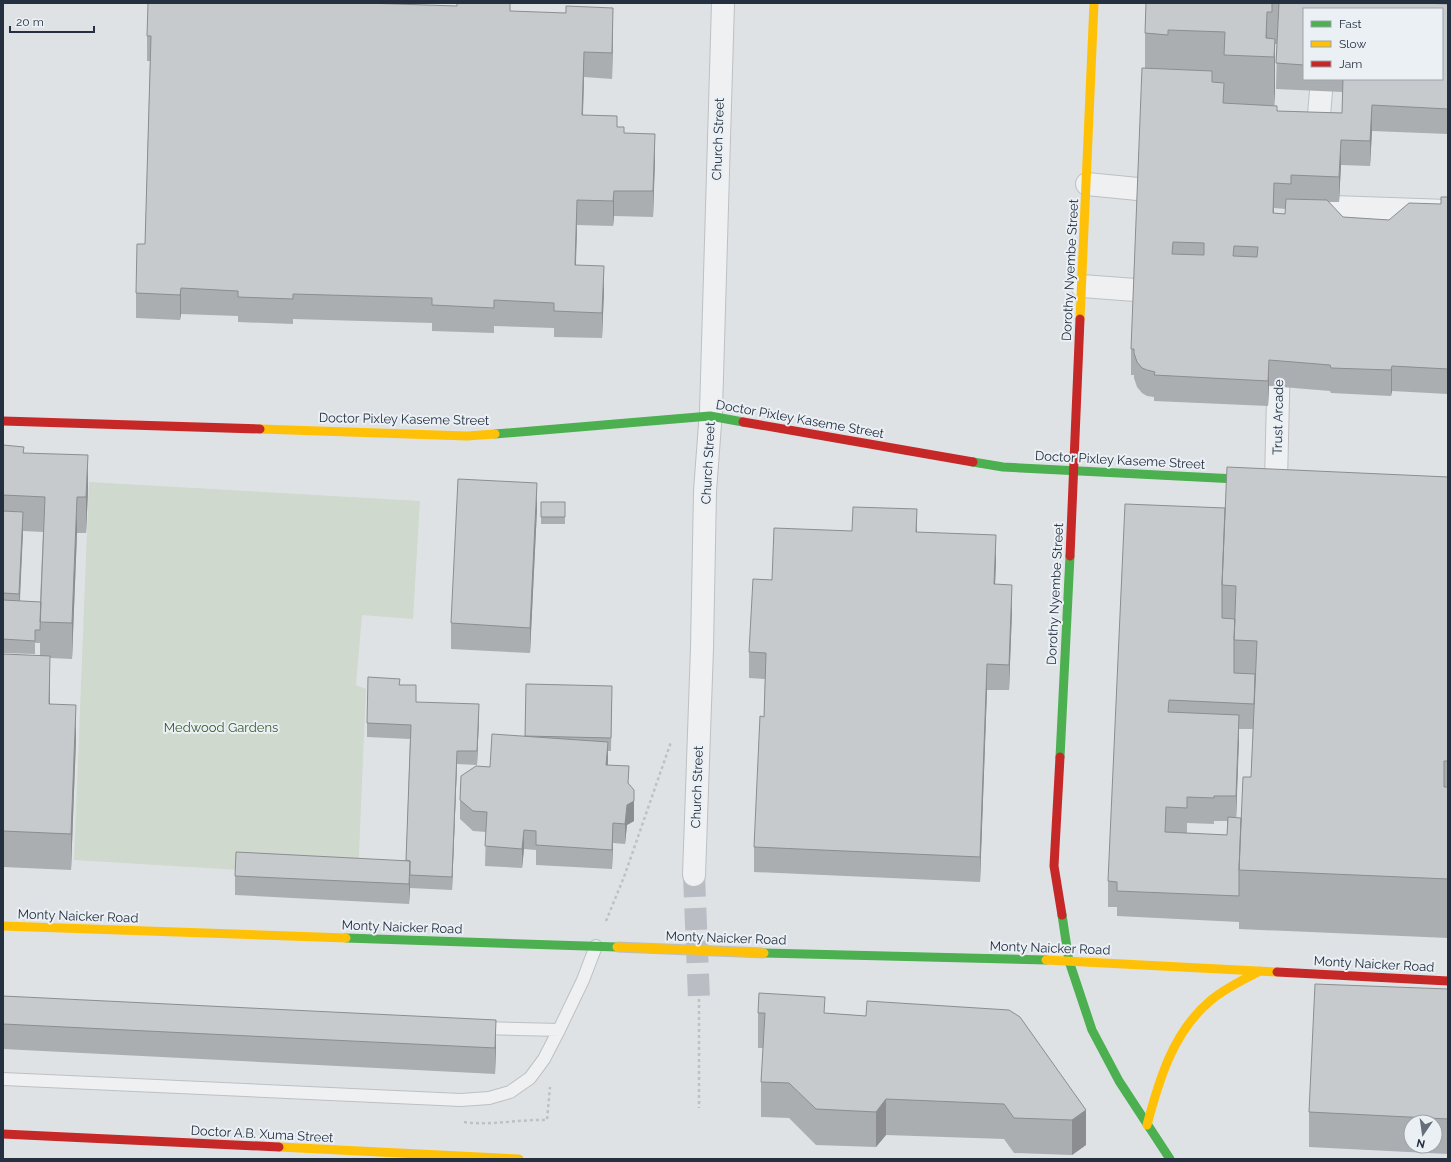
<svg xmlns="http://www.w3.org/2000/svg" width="1451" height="1162" viewBox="0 0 1451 1162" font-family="Raleway,sans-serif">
  <rect width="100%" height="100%" fill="#dfe2e5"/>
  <path fill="#cfd9ce" d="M 89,482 L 420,501 L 413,619 L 362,615 L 356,685 L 366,689 L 358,877 L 74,860 Z"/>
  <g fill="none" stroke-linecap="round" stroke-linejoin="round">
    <path stroke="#babec4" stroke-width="22" stroke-dasharray="22 11" stroke-linecap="butt" d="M 694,875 L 699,999"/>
    <defs>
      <path id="lane" d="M 480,1028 L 559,1030
        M 3,1079 L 461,1100 L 489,1098 L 510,1092 L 530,1078 L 544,1059 L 559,1030 L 583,980 L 596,946"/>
      <path id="street" d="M 1311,140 L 1319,115 L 1322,79
        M 1087,184 L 1168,192
        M 1304,206 L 1448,211
        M 1082,286 L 1162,292
        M 1276,481 L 1279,356
        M 694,875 L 702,648 L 705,491 L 711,411 L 723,3"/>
    </defs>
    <use href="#lane" stroke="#bdc0c3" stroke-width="14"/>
    <use href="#street" stroke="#bdc0c3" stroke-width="24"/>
    <path stroke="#bdc0c5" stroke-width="2.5" stroke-dasharray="3 3" stroke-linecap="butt" d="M 606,921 L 624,877 L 671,742
      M 699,999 L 699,1108
      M 464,1122 C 492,1126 520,1119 547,1120 L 550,1087"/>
    <use href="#lane" stroke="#eef0f2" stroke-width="12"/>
    <use href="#street" stroke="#eef0f2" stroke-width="22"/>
    <path stroke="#4caf50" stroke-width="9" d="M 495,434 L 710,416 L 743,422
      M 973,462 L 1003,467 L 1256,480
      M 1060,757 L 1070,556
      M 1062,915 L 1069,961 L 1092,1030 L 1119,1081 L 1170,1159
      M 346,938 L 617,947
      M 764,953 L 1046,960"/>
    <path stroke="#ffc107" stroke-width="9" d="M 1080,319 L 1094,3
      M 260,429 L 467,436 L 495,434
      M 3,926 L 346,938
      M 1046,960 L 1277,972
      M 1147,1125 C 1159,1080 1173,1032 1210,1001 C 1225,988 1243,980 1260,971
      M 279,1147 L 519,1159"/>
    <path stroke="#c62828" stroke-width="9" d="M 3,421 L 260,429
      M 743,422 L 973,462
      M 1070,556 L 1080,319
      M 1060,757 L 1054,866 L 1062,915
      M 1277,972 L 1448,981
      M 3,1134 L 279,1147"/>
    <defs>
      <path id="slow-bridge" d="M 617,947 L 764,953"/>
    </defs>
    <use href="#slow-bridge" stroke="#bbbfc3" stroke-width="11" stroke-linecap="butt"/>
    <use href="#slow-bridge" stroke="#ffc107" stroke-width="9"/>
  </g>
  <path fill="#abaeb0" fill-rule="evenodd" d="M 1146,3 L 1420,3 L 1448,4 L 1448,134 L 1372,131 L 1370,166 L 1341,165 L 1339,202 L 1328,202 L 1343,217 L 1389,220 L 1441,204 L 1448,197 L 1448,394 L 1392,391 L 1391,396 L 1331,393 L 1330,391 L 1269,386 L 1268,406 L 1154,401 L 1154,397 L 1147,396 L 1142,393 L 1137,387 L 1134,378 L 1134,375 L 1131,375 L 1131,349 L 1145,68 L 1145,33 ZM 1304,9 L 1442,79 L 1304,79 ZM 1275,44 L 1277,44 L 1276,89 L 1342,92 L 1342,113 L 1277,111 L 1274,105 ZM 1274,208 L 1286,209 L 1285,214 L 1274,213 Z
    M 510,11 L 613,33 L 612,79 L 584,77 L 583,115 L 617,127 L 655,159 L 653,217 L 614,216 L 613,226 L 577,225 L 576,265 L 604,291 L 602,338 L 554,337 L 554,328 L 494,326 L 494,333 L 432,331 L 432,323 L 293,319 L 293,324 L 238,322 L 238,316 L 181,314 L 180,320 L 136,318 L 136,293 L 145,244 L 150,61 L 147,61 L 147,36 Z
    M 3,445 L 24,453 L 88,491 L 86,533 L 77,533 L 72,659 L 50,658 L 50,704 L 76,740 L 71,870 L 3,867 L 3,654 L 40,656 L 40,643 L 35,643 L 35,654 L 3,653 ZM 23,531 L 43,532 L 40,602 L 20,601 Z
    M 1448,477 L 1448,938 L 1239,929 L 1239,922 L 1117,916 L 1117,907 L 1108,907 L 1108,881 L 1225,508 ZM 1239,729 L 1253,729 L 1251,777 L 1241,818 L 1236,818 ZM 1214,821 L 1227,821 L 1227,835 L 1187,833 L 1187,823 L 1214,824 Z
    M 541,502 L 565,502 L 565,524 L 541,524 Z
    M 537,509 L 530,653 L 451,649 L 451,623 Z
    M 852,531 L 917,532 L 996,561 L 995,584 L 1012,611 L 1009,690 L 987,690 L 980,882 L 754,872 L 754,847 L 764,717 L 765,679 L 749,678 L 749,652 L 772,580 Z
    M 526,684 L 612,699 L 611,751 L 608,751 L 608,765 L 629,784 L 634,810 L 634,821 L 627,825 L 625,844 L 613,843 L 612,869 L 536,865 L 536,850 L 524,849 L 522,868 L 485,866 L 486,832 L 473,831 L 460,819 L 460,800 L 490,767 L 525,736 Z
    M 400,685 L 416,702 L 479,717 L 477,765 L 457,764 L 452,890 L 410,888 L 409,904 L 235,895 L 235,876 L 406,860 L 410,739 L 367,737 L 367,723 Z
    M 1448,989 L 1448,1154 L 1309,1147 L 1309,1112 ZM 1411,1122 L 1435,1122 L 1435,1146 L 1411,1146 Z
    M 3,996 L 496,1046 L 495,1074 L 3,1049 Z
    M 758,1013 L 825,1013 L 866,1016 L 1020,1017 L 1086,1145 L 1072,1155 L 1014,1153 L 1004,1139 L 886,1135 L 876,1147 L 816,1145 L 789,1118 L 761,1117 L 761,1082 L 763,1048 L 758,1048 Z"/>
  <path fill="#8b8d90" d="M 613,8 L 613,33 L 612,79 L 612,53 Z
    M 1267,12 L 1267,57 L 1266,38 Z
    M 1275,39 L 1275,92 L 1274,110 L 1274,57 Z
    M 584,52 L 584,77 L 582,141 L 582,115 Z
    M 1372,105 L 1372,131 L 1370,166 L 1370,141 Z
    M 655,134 L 655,159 L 653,217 L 653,191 Z
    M 1341,140 L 1341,165 L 1339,202 L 1339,177 Z
    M 1274,183 L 1274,208 L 1273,238 L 1273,213 Z
    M 614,191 L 614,216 L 613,226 L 613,201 Z
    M 577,200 L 577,225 L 575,290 L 575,265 Z
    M 604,266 L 604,291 L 602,338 L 602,313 Z
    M 181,288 L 181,314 L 180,320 L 180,295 Z
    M 1269,360 L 1269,386 L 1268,406 L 1268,381 Z
    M 1392,366 L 1392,391 L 1391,396 L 1391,370 Z
    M 88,455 L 88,491 L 86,533 L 86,497 Z
    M 537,483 L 537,509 L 530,653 L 530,628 Z
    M 77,497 L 77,533 L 72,659 L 72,623 Z
    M 917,509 L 917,535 L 916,532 Z
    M 23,512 L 23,531 L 19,614 L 19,594 Z
    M 996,535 L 996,561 L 994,610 L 994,584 Z
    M 1012,585 L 1012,611 L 1009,690 L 1009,665 Z
    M 50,656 L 50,692 L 49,739 L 49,704 Z
    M 987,664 L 987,690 L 980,882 L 980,857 Z
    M 479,704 L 479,717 L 477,765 L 477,751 Z
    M 76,705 L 76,740 L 71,870 L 71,834 Z
    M 1239,715 L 1239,741 L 1236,822 L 1236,796 Z
    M 608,742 L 608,761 L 606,784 L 606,765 Z
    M 457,751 L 457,764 L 452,890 L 452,877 Z
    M 634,790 L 634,821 L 627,825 L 625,844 L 625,824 L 627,805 Z
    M 613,823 L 613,843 L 612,869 L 612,850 Z
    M 524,830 L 524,849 L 522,868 L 522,849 Z
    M 410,861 L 410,888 L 409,904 L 409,884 Z
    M 496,1020 L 496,1046 L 495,1074 L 495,1048 Z
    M 886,1099 L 886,1135 L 876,1147 L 876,1112 Z
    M 1086,1110 L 1086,1145 L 1072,1155 L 1072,1120 Z"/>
  <path fill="#c7cacd" stroke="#8b8d90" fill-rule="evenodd" d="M 148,3 L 365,3 L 457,6 L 457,3 L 510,3 L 510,11 L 566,13 L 566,6 L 613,8 L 612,53 L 584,52 L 582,115 L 617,116 L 617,127 L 624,127 L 624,133 L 655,134 L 653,191 L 614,191 L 613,201 L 577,200 L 575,265 L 604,266 L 602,313 L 554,311 L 554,303 L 494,300 L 494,308 L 432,305 L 432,298 L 293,294 L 293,299 L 238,297 L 238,291 L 181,288 L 180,295 L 136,293 L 137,244 L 145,244 L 151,36 L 147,36 Z
    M 1146,3 L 1272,3 L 1272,12 L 1267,12 L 1266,38 L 1275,39 L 1274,57 L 1224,55 L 1225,32 L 1168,30 L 1168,35 L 1145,33 Z
    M 1279,3 L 1420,3 L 1448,4 L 1448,109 L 1372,105 L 1370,141 L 1341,140 L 1339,177 L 1291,175 L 1291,184 L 1274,183 L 1273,213 L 1285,214 L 1286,199 L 1327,200 L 1343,217 L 1389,220 L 1409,203 L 1441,204 L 1441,197 L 1448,197 L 1448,369 L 1392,366 L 1391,370 L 1331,368 L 1330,365 L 1269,360 L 1268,381 L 1154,375 L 1155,372 L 1147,370 L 1142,368 L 1137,362 L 1134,353 L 1134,349 L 1131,349 L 1142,68 L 1212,71 L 1212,82 L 1224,83 L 1223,103 L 1277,106 L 1277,111 L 1342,113 L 1343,79 L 1442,79 L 1442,9 L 1304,9 L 1304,65 L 1276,63 ZM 1173,242 L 1204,243 L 1204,255 L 1172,254 ZM 1234,246 L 1258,247 L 1257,257 L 1233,256 Z
    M 3,445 L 24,447 L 23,453 L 88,455 L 86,497 L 77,497 L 72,623 L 40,622 L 45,497 L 3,495 Z
    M 1227,467 L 1448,477 L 1448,761 L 1444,761 L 1444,787 L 1448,787 L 1448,879 L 1239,870 L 1243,777 L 1251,777 L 1257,641 L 1234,640 L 1236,586 L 1222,585 Z
    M 458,479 L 537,483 L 530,628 L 451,623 Z
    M 541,502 L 565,502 L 565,517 L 541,517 Z
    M 1125,504 L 1225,508 L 1222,585 L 1222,618 L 1235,619 L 1234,640 L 1234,673 L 1255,674 L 1254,704 L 1169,700 L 1168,712 L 1239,715 L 1236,796 L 1214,796 L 1214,798 L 1187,797 L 1187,808 L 1166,807 L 1165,832 L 1227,835 L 1228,817 L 1241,818 L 1239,870 L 1239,896 L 1117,891 L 1117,882 L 1108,881 Z
    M 853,507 L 917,509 L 916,532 L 996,535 L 994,584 L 1012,585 L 1009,665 L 987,664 L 980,857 L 754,847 L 760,716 L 764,717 L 766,653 L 749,652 L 753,579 L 772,580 L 774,528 L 852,531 Z
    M 3,511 L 23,512 L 19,594 L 3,593 Z
    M 3,600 L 41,602 L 40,630 L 35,630 L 35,641 L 3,639 Z
    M 3,654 L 50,656 L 49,704 L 76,705 L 71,834 L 3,831 Z
    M 368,677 L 400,679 L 399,685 L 416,685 L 416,702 L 479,704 L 477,751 L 457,751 L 452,877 L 410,875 L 410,861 L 406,860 L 411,725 L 367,723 Z
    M 526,684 L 612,686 L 611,738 L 525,736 Z
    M 492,734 L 608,742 L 606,765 L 629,766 L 628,783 L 634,790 L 634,801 L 627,805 L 625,824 L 613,823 L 612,850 L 536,845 L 536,831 L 524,830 L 522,849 L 485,846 L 487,812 L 473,811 L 460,800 L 461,776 L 476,766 L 490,767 Z
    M 236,852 L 410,861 L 409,884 L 235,876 Z
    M 1315,984 L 1448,989 L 1448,1119 L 1309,1112 Z
    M 759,993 L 825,997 L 824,1013 L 866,1016 L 867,1001 L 1009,1010 L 1020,1017 L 1086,1110 L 1072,1120 L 1014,1118 L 1004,1104 L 886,1099 L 876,1112 L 816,1109 L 789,1083 L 761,1082 L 765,1013 L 758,1013 Z
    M 3,996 L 496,1020 L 495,1048 L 3,1024 Z"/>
  <g text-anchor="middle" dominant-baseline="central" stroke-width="4" stroke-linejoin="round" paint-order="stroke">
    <g font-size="13" fill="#242f3f" stroke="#ebf0f5">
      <text transform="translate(718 139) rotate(-88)">Church Street</text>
      <text transform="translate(1070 270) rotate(-87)">Dorothy Nyembe Street</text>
      <text transform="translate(1278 417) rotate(-89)">Trust Arcade</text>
      <text transform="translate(404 419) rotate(1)">Doctor Pixley Kaseme Street</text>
      <text transform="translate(800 419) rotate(10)">Doctor Pixley Kaseme Street</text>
      <text transform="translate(1120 460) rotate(3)">Doctor Pixley Kaseme Street</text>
      <text transform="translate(708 463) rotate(-87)">Church Street</text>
      <text transform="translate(1055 594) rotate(-87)">Dorothy Nyembe Street</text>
      <text transform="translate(697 787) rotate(-88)">Church Street</text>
      <text transform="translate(78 916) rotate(2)">Monty Naicker Road</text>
      <text transform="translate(402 927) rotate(2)">Monty Naicker Road</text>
      <text transform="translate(726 938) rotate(2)">Monty Naicker Road</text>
      <text transform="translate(1050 948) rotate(2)">Monty Naicker Road</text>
      <text transform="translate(1374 964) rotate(3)">Monty Naicker Road</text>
      <text transform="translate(262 1134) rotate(3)">Doctor A.B. Xuma Street</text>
    </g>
    <g font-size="13" fill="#3a5c30" stroke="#ebf0f5">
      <text x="221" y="727">Medwood Gardens</text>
    </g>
  </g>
  <rect width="1451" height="1162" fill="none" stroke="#242f3f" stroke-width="8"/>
  <rect x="1303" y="8" width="140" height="72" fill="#ebf0f5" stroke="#9ba3ac"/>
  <rect x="1311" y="21" width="20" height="6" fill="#4caf50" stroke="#9ba3ac"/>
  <text x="1339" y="28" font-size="12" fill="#242f3f">Fast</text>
  <rect x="1311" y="41" width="20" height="6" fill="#ffc107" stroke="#9ba3ac"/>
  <text x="1339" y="48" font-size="12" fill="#242f3f">Slow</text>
  <rect x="1311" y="61" width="20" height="6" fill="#c62828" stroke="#9ba3ac"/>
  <text x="1339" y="68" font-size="12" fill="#242f3f">Jam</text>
  <g transform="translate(1423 1134) rotate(193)"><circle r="19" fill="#ebf0f5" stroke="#9ba3ac"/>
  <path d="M0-3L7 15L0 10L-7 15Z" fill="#656e79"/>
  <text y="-6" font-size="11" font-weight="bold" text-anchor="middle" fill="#242f3f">N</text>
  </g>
  <path d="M10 26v6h84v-6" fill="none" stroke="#242f3f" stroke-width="2"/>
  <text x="16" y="26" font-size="12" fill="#242f3f" stroke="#ebf0f5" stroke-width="3" paint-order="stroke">20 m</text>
</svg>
